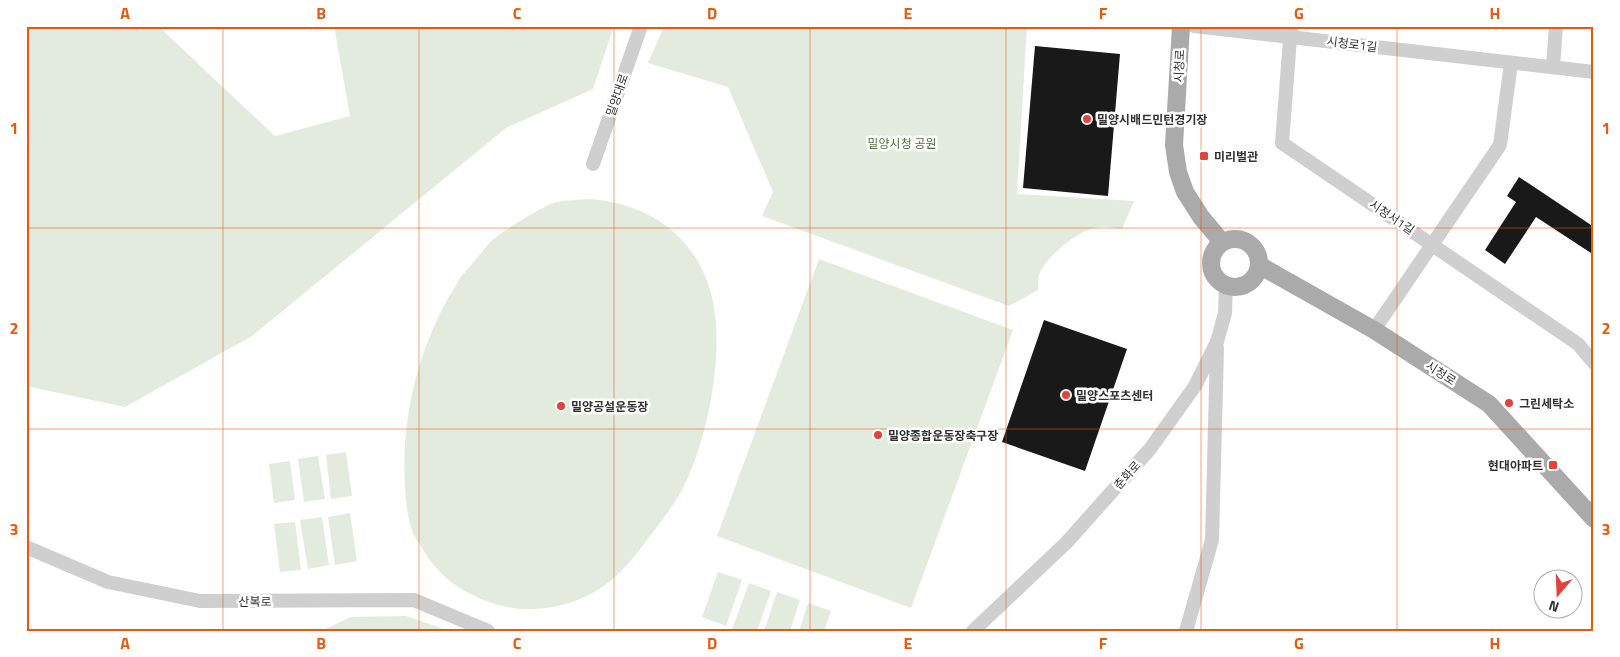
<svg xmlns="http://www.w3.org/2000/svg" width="1620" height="657" viewBox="0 0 1620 657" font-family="'Titillium Web','Noto Sans KR',sans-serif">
  <rect width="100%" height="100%" fill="#fff"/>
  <path fill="#e3ebde" d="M 26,26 L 158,26 L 275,136 L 350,116 L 334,26 L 614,26 L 593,89 L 506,128 L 252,336 L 125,407 L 26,386 Z
    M 664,26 L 1027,26 L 1017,194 L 1134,201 L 1122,229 C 1112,227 1102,225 1091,229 C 1074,234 1045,258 1039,275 C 1038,279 1038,285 1038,290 L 1009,306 L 762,216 L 773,192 L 728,87 L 648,63 Z
    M 590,199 C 646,203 694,234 710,290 C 726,341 710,427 689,475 C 681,495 668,512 656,528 C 643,545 631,563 615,577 C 583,606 533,617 492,603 C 461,592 439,577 422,548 C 419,543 415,538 413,533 C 407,517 405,498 405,482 C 401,415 420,342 456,285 C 461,275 470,267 477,258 C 483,251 489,242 496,237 C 508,228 543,206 556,202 C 567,200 579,200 590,199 Z
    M 819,259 L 1013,330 L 911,608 L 717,536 Z
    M 346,452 L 352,496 L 331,499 L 326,455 Z
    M 318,456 L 325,499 L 304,502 L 298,459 Z
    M 290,461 L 295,500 L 274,503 L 269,464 Z
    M 350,513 L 357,561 L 335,565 L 328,517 Z
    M 322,517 L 329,565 L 308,569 L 300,520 Z
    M 295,522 L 301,570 L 280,572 L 274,524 Z
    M 718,572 L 742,580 L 726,626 L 702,617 Z
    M 749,583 L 771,591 L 757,631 L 738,631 L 732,629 Z
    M 777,592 L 800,600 L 790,631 L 764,631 Z
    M 808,603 L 831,611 L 824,631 L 799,631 Z
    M 406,616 L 450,631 L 321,631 L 351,617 Z"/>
  <path fill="#191919" d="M 1035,46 L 1120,54 L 1108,196 L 1023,188 Z
    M 1519,177 L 1594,227 L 1594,255 L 1536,217 L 1505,264 L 1485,250 L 1516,202 L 1507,196 Z
    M 1044,320 L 1127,349 L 1085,471 L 1002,442 Z"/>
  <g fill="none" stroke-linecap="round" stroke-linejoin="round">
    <path stroke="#cfcfcf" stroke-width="14" d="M 1194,26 L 1594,72
      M 1291,26 L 1282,143 L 1578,344 L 1594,363
      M 1553,67 L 1556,26
      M 593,164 L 641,26
      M 1374,330 L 1500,145 L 1511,63
      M 26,547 L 108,582 L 200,601 L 414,600 L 488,631
      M 973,631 L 1067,542 L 1150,449 L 1195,386 L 1217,342 L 1225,313 L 1226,285
      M 1186,631 L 1212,540 L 1217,348"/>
    <path stroke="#aaa" stroke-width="18" d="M 1181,26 L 1174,145 L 1178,172 L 1185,192 L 1201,217 L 1222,242
      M1211 263a24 24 0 1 1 48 0a24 24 0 1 1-48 0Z
      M 1259,265 L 1374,330 L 1489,404 L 1594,519"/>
  </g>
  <path fill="none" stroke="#e8590c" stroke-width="1" stroke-opacity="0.55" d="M 223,26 L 223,631M 419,26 L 419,631M 614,26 L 614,631M 810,26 L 810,631M 1006,26 L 1006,631M 1201,26 L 1201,631M 1397,26 L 1397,631M 26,228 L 1594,228M 26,429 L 1594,429"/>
  <g fill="#e3423a" stroke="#fff" stroke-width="2">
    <circle cx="1087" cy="119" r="5"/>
    <rect x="1199" y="151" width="10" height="10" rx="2.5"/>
    <circle cx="1066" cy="395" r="5"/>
    <circle cx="1509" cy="403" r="5"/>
    <circle cx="561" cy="406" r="5"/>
    <circle cx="878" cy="435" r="5"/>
    <rect x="1548" y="460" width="10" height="10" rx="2.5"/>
  </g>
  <g text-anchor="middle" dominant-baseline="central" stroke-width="5" stroke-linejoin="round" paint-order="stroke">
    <g font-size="12" fill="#323232" stroke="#fff">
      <text transform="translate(1352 44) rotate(7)">시청로1길</text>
      <text transform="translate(1179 66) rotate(-87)">시청로</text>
      <text transform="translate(617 95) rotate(-71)">밀양대로</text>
      <text transform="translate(1392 217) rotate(34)">시청서1길</text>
      <text transform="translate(1441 373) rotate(33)">시청로</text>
      <text transform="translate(1127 475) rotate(-48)">춘화로</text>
      <text x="255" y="601">산복로</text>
    </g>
    <g font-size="12" font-weight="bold" fill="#323232" stroke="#fff" text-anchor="start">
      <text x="1097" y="119">밀양시배드민턴경기장</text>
      <text x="1214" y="156">미리벌관</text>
      <text x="1076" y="395">밀양스포츠센터</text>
      <text x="1519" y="403">그린세탁소</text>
      <text x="571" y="406">밀양공설운동장</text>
      <text x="888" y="435">밀양종합운동장축구장</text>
      <text x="1543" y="465" text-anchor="end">현대아파트</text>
    </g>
    <g font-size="12" fill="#4f6e3f" stroke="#fff">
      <text x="902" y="143">밀양시청 공원</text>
    </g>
  </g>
  <rect width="1620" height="657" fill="none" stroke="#ffffff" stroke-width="55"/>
  <g transform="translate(1558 594) rotate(199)"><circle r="24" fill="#ffffff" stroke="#adadad"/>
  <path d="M0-4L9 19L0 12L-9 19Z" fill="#e3423a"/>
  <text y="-8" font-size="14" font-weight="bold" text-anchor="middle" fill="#323232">N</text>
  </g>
  <rect x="28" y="28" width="1564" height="602" fill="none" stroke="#e8590c" stroke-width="2"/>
  <g font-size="16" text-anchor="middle" font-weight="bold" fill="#e8590c">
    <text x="125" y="19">A</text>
    <text x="321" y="19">B</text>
    <text x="517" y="19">C</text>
    <text x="712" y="19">D</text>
    <text x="908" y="19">E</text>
    <text x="1103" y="19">F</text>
    <text x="1299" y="19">G</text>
    <text x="1495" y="19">H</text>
    <text x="14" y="134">1</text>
    <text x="1606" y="134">1</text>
    <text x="14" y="334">2</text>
    <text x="1606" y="334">2</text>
    <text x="14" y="535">3</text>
    <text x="1606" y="535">3</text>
    <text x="125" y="649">A</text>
    <text x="321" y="649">B</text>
    <text x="517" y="649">C</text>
    <text x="712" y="649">D</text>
    <text x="908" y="649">E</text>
    <text x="1103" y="649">F</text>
    <text x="1299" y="649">G</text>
    <text x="1495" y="649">H</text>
  </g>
</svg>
